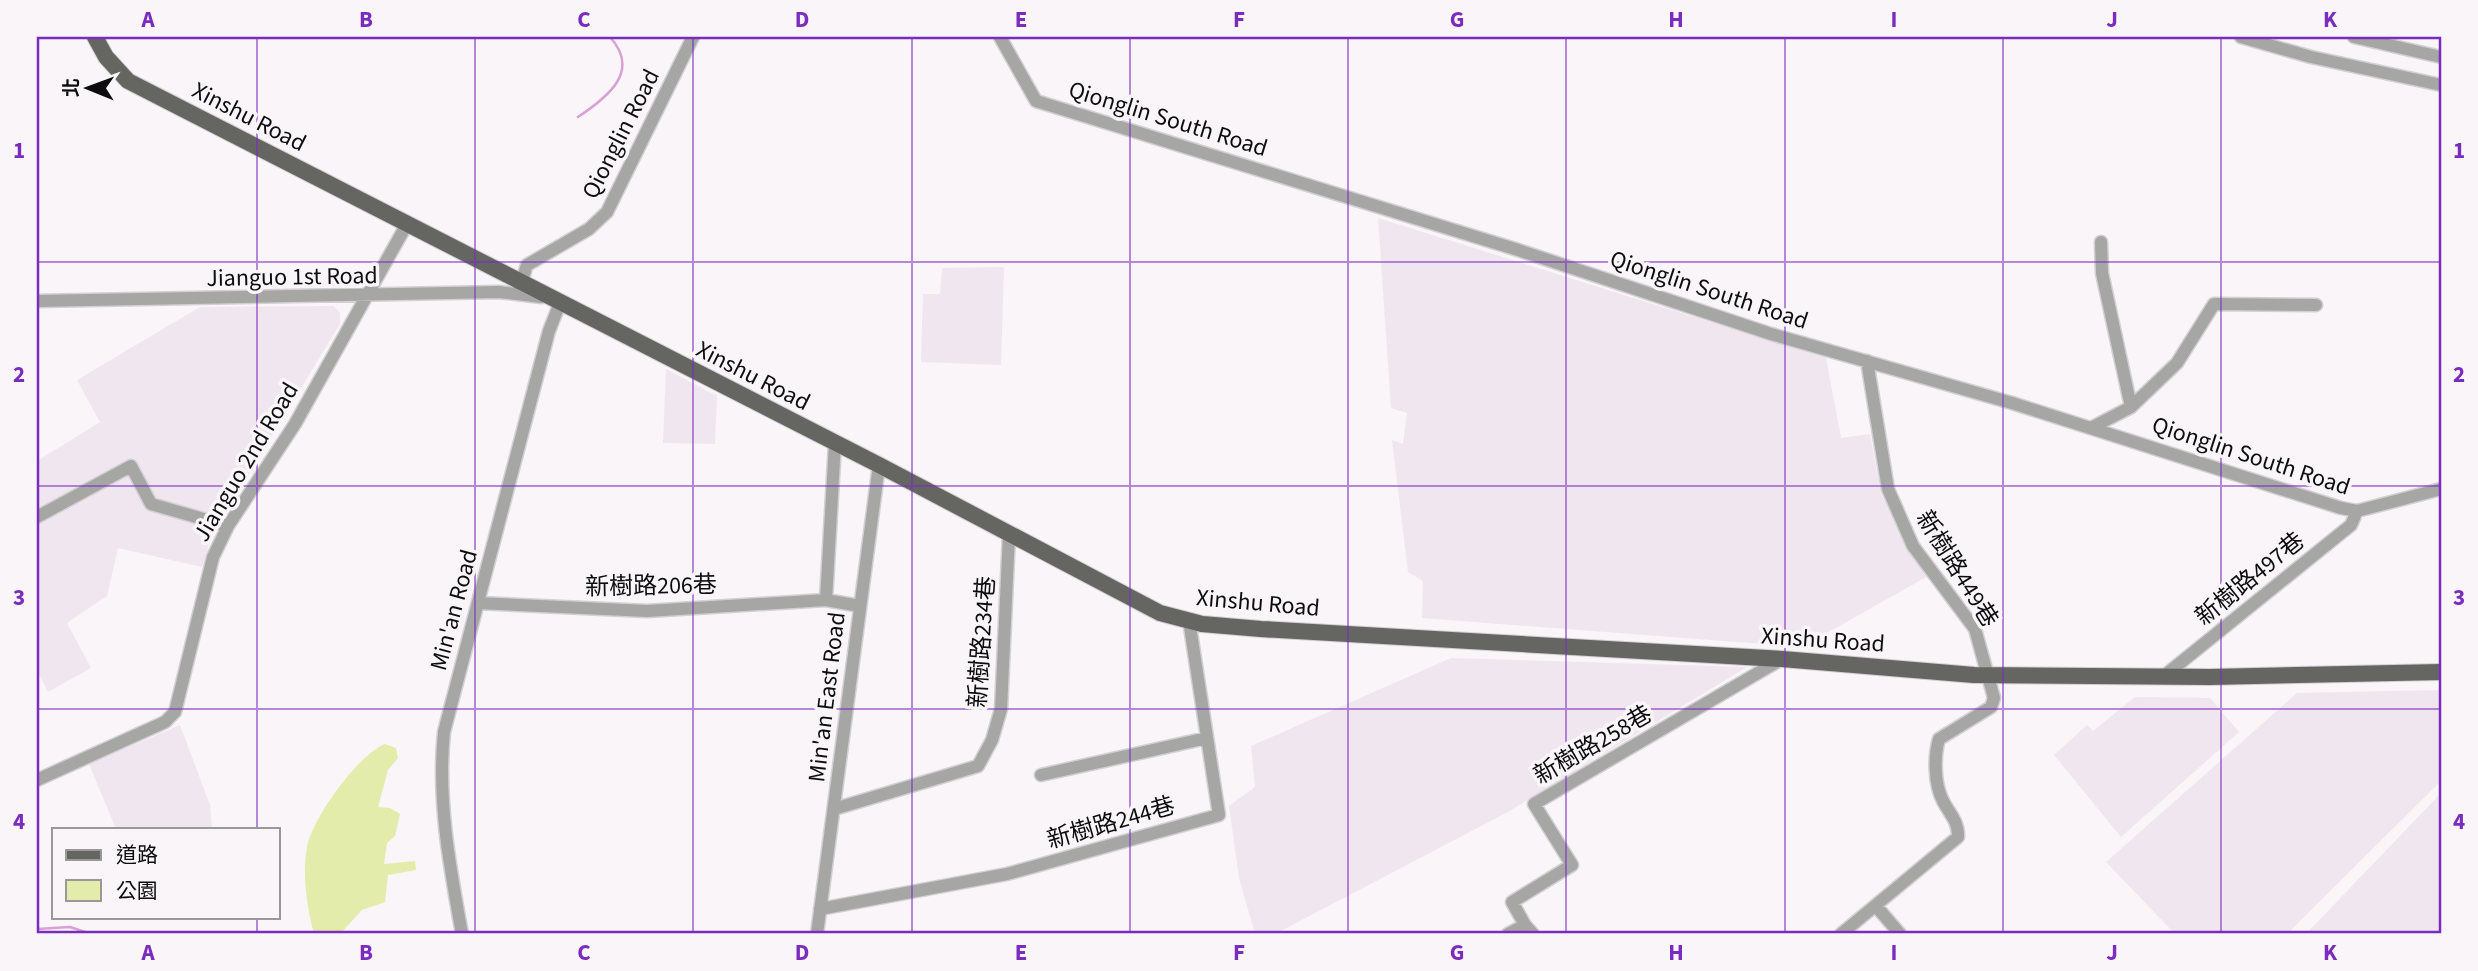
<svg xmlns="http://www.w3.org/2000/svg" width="2478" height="971" viewBox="0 0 2478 971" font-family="'Source Sans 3','Noto Sans TC',sans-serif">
  <rect width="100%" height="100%" fill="#f9f5f8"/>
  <path fill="#f0e6ef" d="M 1378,218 L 1826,358 L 1841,438 L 1870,434 L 1881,494 L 1928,576 L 1802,647 L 1422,618 L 1423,581 L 1408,572 L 1392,440 L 1403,444 L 1407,413 L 1391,408 Z
    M 1004,267 L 1001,365 L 921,362 L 923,294 L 940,294 L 942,268 Z
    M 334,306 L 340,313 L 340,324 L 212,535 L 202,567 L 118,548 L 107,596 L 67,623 L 91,668 L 48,692 L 37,670 L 37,461 L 100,422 L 77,380 L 200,307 Z
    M 666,369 L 717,396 L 715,444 L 663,443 Z
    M 1451,658 L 1747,667 L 1506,813 L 1275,934 L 1255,934 L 1239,878 L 1229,806 L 1255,787 L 1251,746 Z
    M 2441,690 L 2441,781 L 2287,934 L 2175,934 L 2106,862 L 2297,693 Z
    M 2135,697 L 2210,698 L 2239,732 L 2121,837 L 2054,755 L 2087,725 L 2093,731 Z
    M 180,725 L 210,805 L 212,829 L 116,829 L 89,764 Z
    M 2441,793 L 2441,934 L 2306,934 Z"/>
  <path fill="#e4ecab" d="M 385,744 L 396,748 L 398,758 L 388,770 L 378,807 L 390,808 L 400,814 L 395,836 L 387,843 L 384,864 L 415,861 L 416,870 L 388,875 L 385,902 L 362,910 L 340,934 L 314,934 C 307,907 302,875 307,847 C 313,817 358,755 385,744 Z"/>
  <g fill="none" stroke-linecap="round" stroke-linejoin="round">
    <path stroke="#d7a1d5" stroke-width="2.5" d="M 578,117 C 608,97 641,71 610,37
      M 37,929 L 70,927 L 91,934"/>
    <defs>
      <path id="minor" d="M 1000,37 L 1036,101 L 1515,249 L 1771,334 L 2012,403 L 2341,508 L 2357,511 L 2441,489
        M 2241,37 L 2311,57 L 2441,85
        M 2354,37 L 2441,57
        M 2101,242 L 2102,273 L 2131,407
        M 519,290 L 527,265 L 589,229 L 607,212 L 693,37
        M 37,301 L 499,292 L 541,297
        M 2091,428 L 2131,407 L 2177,363 L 2214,304 L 2316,305
        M 37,517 L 131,466 L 151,504 L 228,526
        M 826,600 L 835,443
        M 478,603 L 647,611 L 826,600 L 860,606
        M 2164,676 L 2351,525 L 2357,511
        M 1041,775 L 1207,738
        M 37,780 L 165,722 L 175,712 L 213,557 L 228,526 L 295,424 L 407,224
        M 834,809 L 978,766 L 992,740 L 1001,709 L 1009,534
        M 1876,906 L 1900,934
        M 820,909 L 1007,874 L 1219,815 L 1189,620
        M 1525,925 L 1512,902 L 1572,865 L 1534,804 L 1782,659
        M 462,934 C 450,868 437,800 444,732 L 549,331 L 560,303
        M 817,934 L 879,465
        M 1508,934 L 1525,925 L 1533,934
        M 1841,934 L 1958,837 C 1959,822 1949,813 1943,801 C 1934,784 1934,756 1939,739 L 1991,707 L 1994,698 L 1975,629 L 1913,546 L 1888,489 L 1867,361"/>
      <path id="major" d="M 95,37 L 106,57 L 128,81 L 879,465 L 1160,613 L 1202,624 L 1261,629 L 1782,659 L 1974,675 L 2210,677 L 2441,672"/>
    </defs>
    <use href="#minor" stroke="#d3d0d3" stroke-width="15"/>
    <use href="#major" stroke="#d3d0d3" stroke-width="18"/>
    <use href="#minor" stroke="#a6a7a5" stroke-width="12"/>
    <use href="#major" stroke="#656562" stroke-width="16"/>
  </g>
  <path fill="none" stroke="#7b2cbf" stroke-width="2" stroke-opacity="0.55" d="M 257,37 L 257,829M 475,37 L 475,934M 693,37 L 693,934M 912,37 L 912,934M 1130,37 L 1130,934M 1348,37 L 1348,934M 1566,37 L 1566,934M 1785,37 L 1785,934M 2003,37 L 2003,934M 2221,37 L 2221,934M 37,262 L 2441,262M 37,486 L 2441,486M 37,709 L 2441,709M 257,917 L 257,934"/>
  <g text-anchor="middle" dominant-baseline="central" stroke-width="7" stroke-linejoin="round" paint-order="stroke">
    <g font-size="24" fill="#0e0d0e" stroke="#f9f5f8">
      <text transform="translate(249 117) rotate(27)">Xinshu Road</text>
      <text transform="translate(1168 119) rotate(17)">Qionglin South Road</text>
      <text transform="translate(621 134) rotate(-63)">Qionglin Road</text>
      <text transform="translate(292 277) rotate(-1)">Jianguo 1st Road</text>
      <text transform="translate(1709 290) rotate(18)">Qionglin South Road</text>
      <text transform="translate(753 376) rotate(27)">Xinshu Road</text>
      <text transform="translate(2251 456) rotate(18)">Qionglin South Road</text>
      <text transform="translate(246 462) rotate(-59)">Jianguo 2nd Road</text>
      <text transform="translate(1957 569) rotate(58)">新樹路449巷</text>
      <text transform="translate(2250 579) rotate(-39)">新樹路497巷</text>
      <text transform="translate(651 586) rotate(-1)">新樹路206巷</text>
      <text transform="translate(1258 603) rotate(5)">Xinshu Road</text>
      <text transform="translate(454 610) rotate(-75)">Min'an Road</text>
      <text transform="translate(1823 640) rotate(4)">Xinshu Road</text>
      <text transform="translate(982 642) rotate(-86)">新樹路234巷</text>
      <text transform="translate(827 697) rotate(-83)">Min'an East Road</text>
      <text transform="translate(1593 745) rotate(-30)">新樹路258巷</text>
      <text transform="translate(1111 823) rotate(-16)">新樹路244巷</text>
    </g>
  </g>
  <rect width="2478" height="971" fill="none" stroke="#f9f5f8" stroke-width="77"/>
  <rect x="52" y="828" width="228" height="91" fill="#f9f5f8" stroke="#9b989a" stroke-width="2"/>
  <rect x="66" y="850" width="35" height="10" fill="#656562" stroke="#9b989a" stroke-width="2"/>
  <text x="116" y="862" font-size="21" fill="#0e0d0e">道路</text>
  <rect x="66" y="880" width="35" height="21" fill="#e4ecab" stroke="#9b989a" stroke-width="2"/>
  <text x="116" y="898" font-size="21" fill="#0e0d0e">公園</text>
  <g transform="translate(88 88) rotate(271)" stroke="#f9f5f8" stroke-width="5" paint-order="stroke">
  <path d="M0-5L12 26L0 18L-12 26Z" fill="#0e0d0e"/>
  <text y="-10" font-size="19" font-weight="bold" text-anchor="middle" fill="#0e0d0e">北</text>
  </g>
  <rect x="38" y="38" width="2402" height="894" fill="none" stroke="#7b2cbf" stroke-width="2.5"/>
  <g font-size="23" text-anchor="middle" font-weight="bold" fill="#7b2cbf">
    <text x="148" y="27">A</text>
    <text x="366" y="27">B</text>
    <text x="584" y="27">C</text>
    <text x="802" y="27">D</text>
    <text x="1021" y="27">E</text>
    <text x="1239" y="27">F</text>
    <text x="1457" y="27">G</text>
    <text x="1676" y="27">H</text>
    <text x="1894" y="27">I</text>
    <text x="2112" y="27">J</text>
    <text x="2330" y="27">K</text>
    <text x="19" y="158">1</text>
    <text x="2459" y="158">1</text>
    <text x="19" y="382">2</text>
    <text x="2459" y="382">2</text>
    <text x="19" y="605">3</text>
    <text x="2459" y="605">3</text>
    <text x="19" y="829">4</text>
    <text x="2459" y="829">4</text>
    <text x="148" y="960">A</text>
    <text x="366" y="960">B</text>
    <text x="584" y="960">C</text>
    <text x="802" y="960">D</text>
    <text x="1021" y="960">E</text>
    <text x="1239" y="960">F</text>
    <text x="1457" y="960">G</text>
    <text x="1676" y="960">H</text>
    <text x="1894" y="960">I</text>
    <text x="2112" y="960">J</text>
    <text x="2330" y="960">K</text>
  </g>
</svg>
